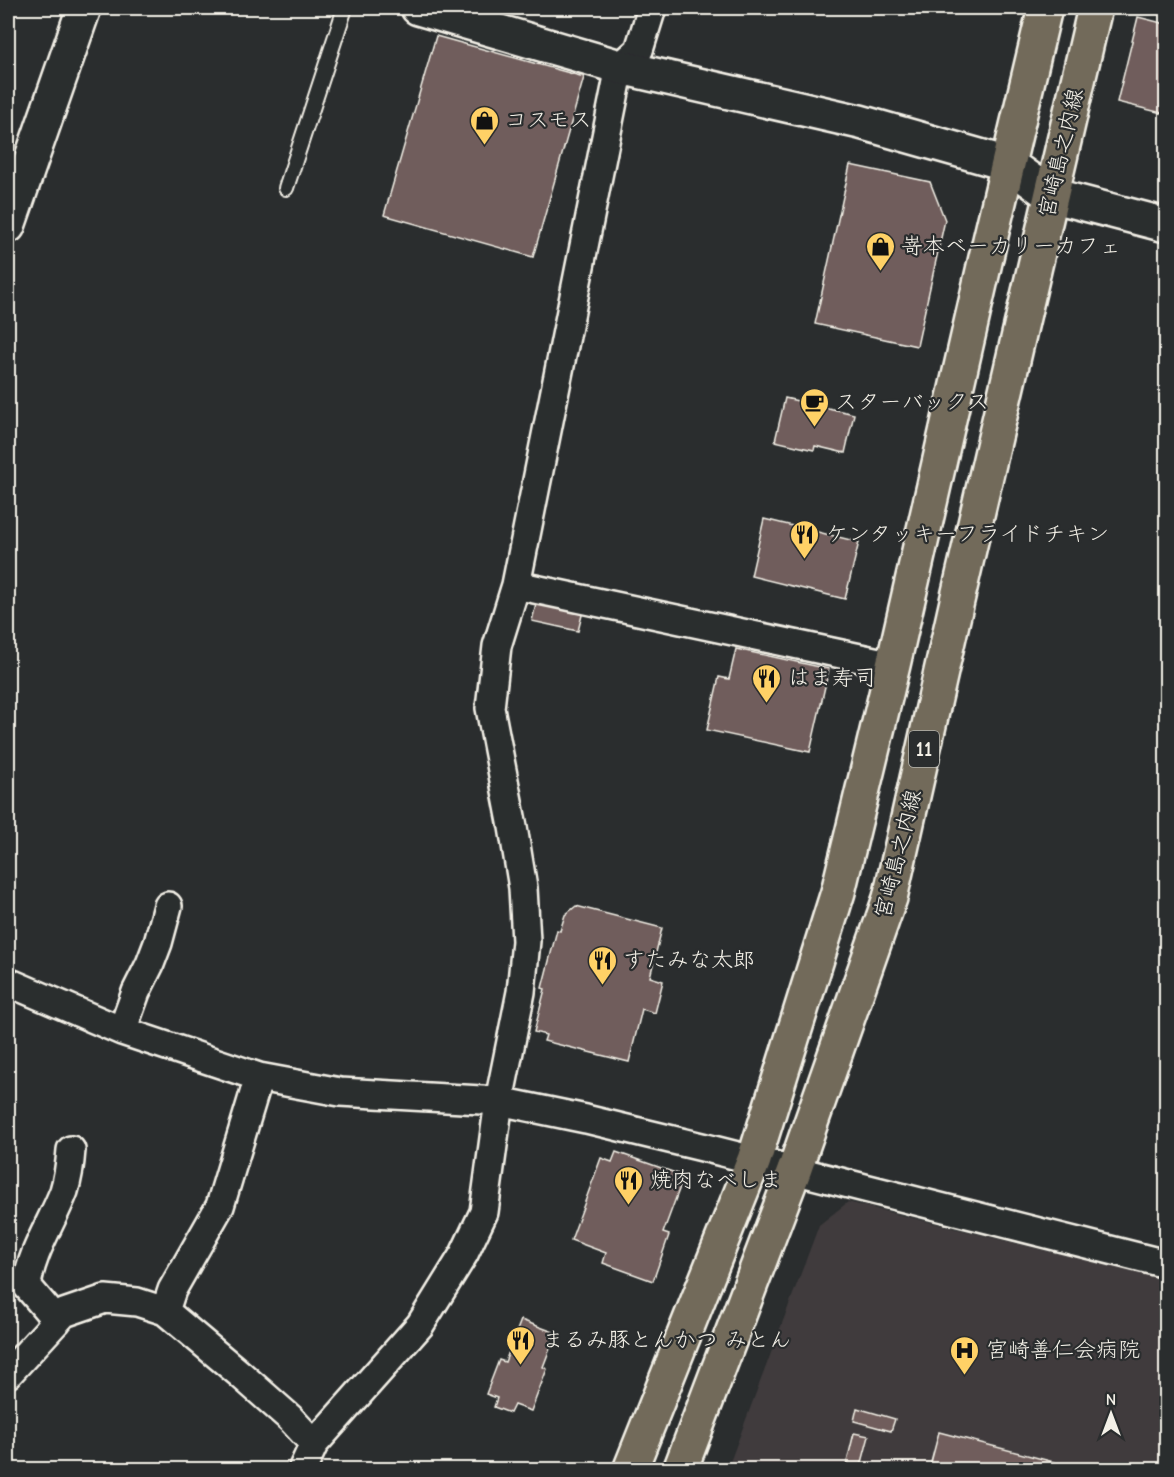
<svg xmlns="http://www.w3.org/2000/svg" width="1174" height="1477" viewBox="0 0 1174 1477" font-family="'Comic Neue','Klee One',sans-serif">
  <rect width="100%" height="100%" fill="#2a2d2e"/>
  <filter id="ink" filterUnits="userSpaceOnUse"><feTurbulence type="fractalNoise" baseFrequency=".0167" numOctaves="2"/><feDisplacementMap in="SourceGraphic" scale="12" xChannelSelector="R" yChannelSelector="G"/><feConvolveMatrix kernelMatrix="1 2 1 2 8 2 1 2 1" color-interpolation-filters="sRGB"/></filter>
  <g filter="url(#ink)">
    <path fill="#3f3b3c" d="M 848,1202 L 1166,1280 L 1166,1469 L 727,1470 L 819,1225 Z"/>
    <path fill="#705d5b" stroke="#f4f1e8" stroke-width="1.5" d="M 1138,17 L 1166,24 L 1166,114 L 1117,102 Z
      M 436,36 L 584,77 L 533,257 L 384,215 Z
      M 850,165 L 930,182 L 945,220 L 917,346 L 815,324 Z
      M 785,398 L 854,414 L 845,453 L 815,446 L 814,450 L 775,441 Z
      M 764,519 L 859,542 L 845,599 L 751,576 Z
      M 537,600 L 583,611 L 578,631 L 532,621 Z
      M 736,649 L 829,669 L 810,752 L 707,730 L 719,677 L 729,679 Z
      M 576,906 L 662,928 L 650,977 L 663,981 L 655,1013 L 642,1009 L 629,1062 L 544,1041 L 546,1035 L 534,1032 L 545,989 L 542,988 L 557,930 L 560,931 L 565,915 Z
      M 616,1152 L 684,1176 L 663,1233 L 669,1235 L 653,1281 L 603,1263 L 606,1253 L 571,1240 L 601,1158 L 612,1162 Z
      M 521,1320 L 556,1333 L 543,1367 L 547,1369 L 531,1411 L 514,1405 L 510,1413 L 494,1407 L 497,1398 L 486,1394 L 499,1360 L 505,1362 Z
      M 857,1408 L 895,1419 L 891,1431 L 854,1421 Z
      M 939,1432 L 1084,1470 L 929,1470 Z
      M 854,1433 L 869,1436 L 860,1470 L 845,1470 Z"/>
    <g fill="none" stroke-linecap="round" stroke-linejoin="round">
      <defs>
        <path id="lane" d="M 286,188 L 345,8"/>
        <path id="street" d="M 516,585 L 893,665
          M 8,982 L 122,1031 L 259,1077 L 340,1092 L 499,1101 L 586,1119 L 702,1147 L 1166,1264
          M 122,1031 L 136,992 L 150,964 L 158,943 L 168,906
          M 165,1311 L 172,1290 L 220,1206 L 259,1077
          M 57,1321 L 27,1286 C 31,1252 52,1223 64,1191 C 68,1178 70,1164 71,1150
          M 8,1374 L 64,1313 L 105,1299 L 137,1302 L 165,1311 L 240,1374 L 290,1418 L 314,1444
          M 302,1470 L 314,1444 L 420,1325 L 464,1254 L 484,1212 L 499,1101 L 521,992 L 526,941 L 523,888 L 513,827 L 490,708 L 497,646 L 516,585 L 620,67 L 639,50 L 652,8"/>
        <path id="secondary" d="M 418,8 L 620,67 L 860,122 L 1008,164 L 1051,195 L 1166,225
          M 8,226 L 84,8"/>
        <path id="primary" d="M 630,1470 L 754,1160 L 838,892 L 893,665 L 990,240 L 1045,8
          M 680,1470 L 794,1171 L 890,898 L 957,601 L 1095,8"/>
      </defs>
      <use href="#lane" stroke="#f4f1e8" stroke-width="18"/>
      <use href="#street" stroke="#f4f1e8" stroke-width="32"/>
      <use href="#secondary" stroke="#f4f1e8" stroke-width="38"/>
      <use href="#primary" stroke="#f4f1e8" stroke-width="38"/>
      <use href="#lane" stroke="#2a2d2e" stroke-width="14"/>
      <use href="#street" stroke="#2a2d2e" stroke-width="27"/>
      <use href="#secondary" stroke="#2a2d2e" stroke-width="33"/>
      <use href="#primary" stroke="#726b5a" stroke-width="33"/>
    </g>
  </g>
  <defs>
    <symbol id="shop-pin" viewBox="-11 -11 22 30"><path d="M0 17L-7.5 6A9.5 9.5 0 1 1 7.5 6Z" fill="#ffd166" stroke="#2a2d2e"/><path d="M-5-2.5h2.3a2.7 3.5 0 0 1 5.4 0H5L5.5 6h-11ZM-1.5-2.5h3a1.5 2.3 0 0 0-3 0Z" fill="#111"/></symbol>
    <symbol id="cafe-pin" viewBox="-11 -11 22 30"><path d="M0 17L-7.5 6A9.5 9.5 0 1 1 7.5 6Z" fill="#ffd166" stroke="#2a2d2e"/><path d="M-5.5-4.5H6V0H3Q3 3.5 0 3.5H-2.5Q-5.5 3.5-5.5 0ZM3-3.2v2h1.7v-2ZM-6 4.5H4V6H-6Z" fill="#111"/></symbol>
    <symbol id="restaurant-pin" viewBox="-11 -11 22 30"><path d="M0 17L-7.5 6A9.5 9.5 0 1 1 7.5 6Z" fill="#ffd166" stroke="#2a2d2e"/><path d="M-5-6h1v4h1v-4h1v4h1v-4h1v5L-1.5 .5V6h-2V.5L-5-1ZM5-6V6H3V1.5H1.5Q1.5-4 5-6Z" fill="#111"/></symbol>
    <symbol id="hospital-pin" viewBox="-11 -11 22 30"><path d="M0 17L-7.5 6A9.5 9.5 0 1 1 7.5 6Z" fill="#ffd166" stroke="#2a2d2e"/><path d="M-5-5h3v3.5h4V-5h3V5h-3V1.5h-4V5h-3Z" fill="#111"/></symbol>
  </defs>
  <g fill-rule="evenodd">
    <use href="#shop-pin" x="468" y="104" width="33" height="45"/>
    <use href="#shop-pin" x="864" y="230" width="33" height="45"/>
    <use href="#cafe-pin" x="798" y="386" width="33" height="45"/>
    <use href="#restaurant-pin" x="788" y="518" width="33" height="45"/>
    <use href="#restaurant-pin" x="750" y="662" width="33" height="45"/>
    <use href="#restaurant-pin" x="586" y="944" width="33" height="45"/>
    <use href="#restaurant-pin" x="612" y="1164" width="33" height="45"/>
    <use href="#restaurant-pin" x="504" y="1324" width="33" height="45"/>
    <use href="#hospital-pin" x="948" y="1334" width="33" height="45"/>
  </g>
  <g text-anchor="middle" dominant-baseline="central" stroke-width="4.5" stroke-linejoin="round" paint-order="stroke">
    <rect fill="#2a2d2e" stroke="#b7b6b0" stroke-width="1.5" x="909" y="731" width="30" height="36" rx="4.5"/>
    <g font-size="21" font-weight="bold" fill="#f4f1e8">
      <text x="924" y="749">11</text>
    </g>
    <g font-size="22" fill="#f4f1e8" stroke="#2a2d2e" text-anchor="start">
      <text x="505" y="120">コスモス</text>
      <text x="901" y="246">嵜本ベーカリーカフェ</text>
      <text x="835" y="402">スターバックス</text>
      <text x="826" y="534">ケンタッキーフライドチキン</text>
      <text x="788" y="678">はま寿司</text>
      <text x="623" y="960">すたみな太郎</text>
      <text x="650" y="1180">焼肉なべしま</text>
      <text x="542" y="1340">まるみ豚とんかつ みとん</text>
      <text x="986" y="1350">宮崎善仁会病院</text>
    </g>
    <g font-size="22" fill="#f4f1e8" stroke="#2a2d2e">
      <text transform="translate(1061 153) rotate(-77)">宮崎島之内線</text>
      <text transform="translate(898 854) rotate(-76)">宮崎島之内線</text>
    </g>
  </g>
  <rect width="1174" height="1477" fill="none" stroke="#2a2d2e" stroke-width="30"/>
  <rect x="15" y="15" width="1144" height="1447" fill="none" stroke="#f4f1e8" stroke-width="2" filter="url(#ink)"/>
  <g transform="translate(1111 1414)" stroke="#2a2d2e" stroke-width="4.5" paint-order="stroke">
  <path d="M0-4.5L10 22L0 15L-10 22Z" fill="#f4f1e8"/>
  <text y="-9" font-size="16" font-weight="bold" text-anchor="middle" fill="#f4f1e8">N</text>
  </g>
</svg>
